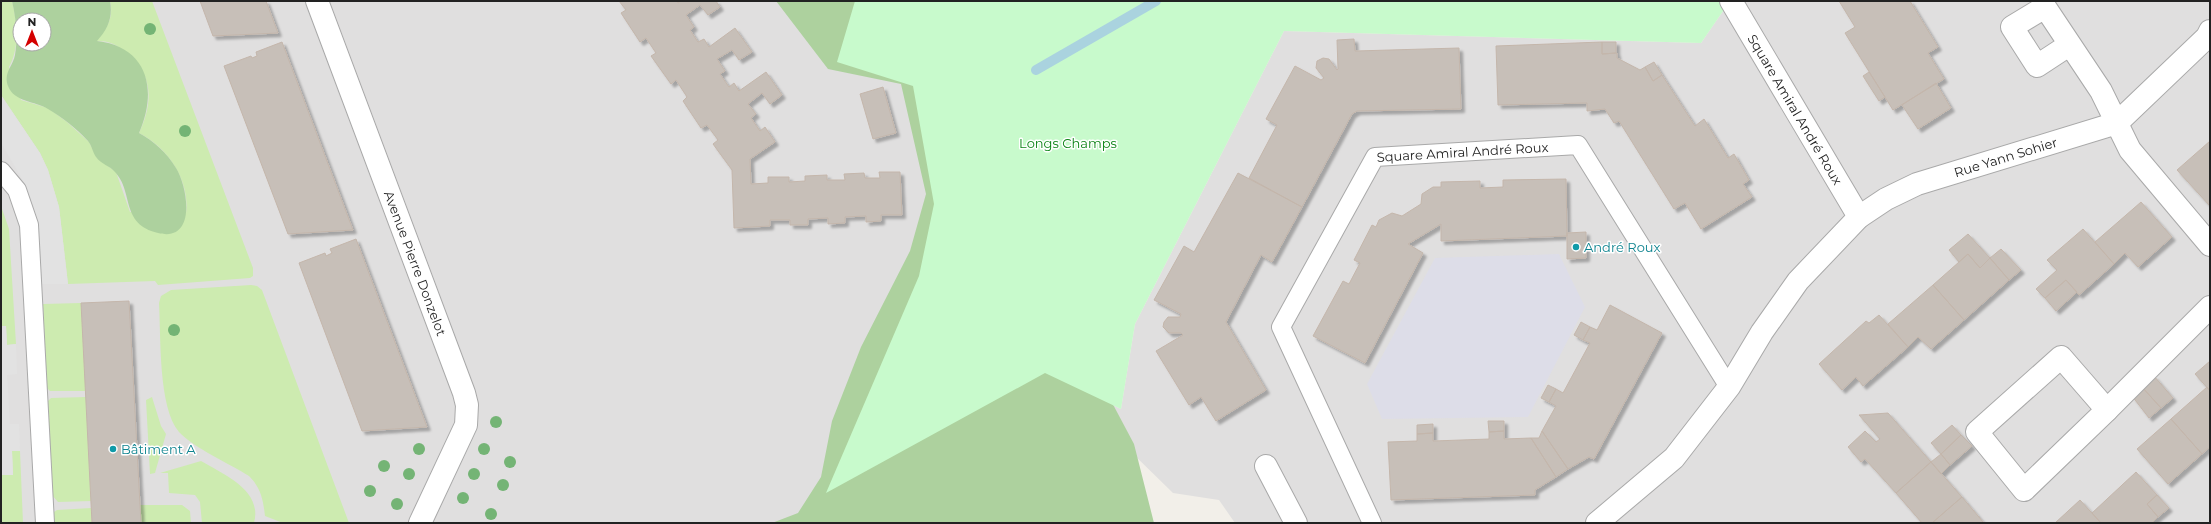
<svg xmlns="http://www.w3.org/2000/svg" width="2211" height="524" viewBox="0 0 2211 524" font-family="Montserrat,sans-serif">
  <defs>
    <filter id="shadow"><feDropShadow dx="3.5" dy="3.5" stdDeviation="1" flood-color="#0004"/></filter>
  </defs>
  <rect width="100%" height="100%" fill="#f2efe9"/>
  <path fill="#e0dfdf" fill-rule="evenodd" d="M 1,1 L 855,1 L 913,86 L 1045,373 L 1121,409 L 1135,324 L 1284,31 L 1701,43 L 1730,1 L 2210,1 L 2210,523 L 1235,523 L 1219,500 L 1173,493 L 1082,404 L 803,523 L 1,523 ZM 20,20 L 44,20 L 44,44 L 20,44 Z"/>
  <path fill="#cdebb0" d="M 1,1 L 12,1 C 17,22 20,47 9,67 L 21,100 L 48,108 L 67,122 L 89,142 L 97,158 L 116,172 L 130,212 L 186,213 C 190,180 168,148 139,133 C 153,103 154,74 126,53 C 116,44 110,41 96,41 C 107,28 114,18 110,1 L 152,1 L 253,268 L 253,276 L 250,278 L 158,285 L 155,281 L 68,284 L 59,207 L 48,170 L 40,153 L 1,95 Z
    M 1,206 L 9,229 L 16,344 L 7,345 L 6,326 L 1,326 Z
    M 251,285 L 257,286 L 262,290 L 349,523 L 283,523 L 265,516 C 263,499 261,488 249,476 C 230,464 194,448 179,432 C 158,407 161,336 159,303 L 161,296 L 171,290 Z
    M 81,303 L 86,391 L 50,391 L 47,388 L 43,304 Z
    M 86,397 L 91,501 L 58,502 L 52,495 L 48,401 L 51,398 Z
    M 152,397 L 161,426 L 166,434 L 155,473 L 150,474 L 146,400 Z
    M 12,451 L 20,451 L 23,523 L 1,523 L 1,475 L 13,475 Z
    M 201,461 C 223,474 263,490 254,523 L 202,523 L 200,502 L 195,495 L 169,493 L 168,473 L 160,473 Z
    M 140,505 L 182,505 L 190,511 L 191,523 L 141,523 Z
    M 91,508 L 92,523 L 53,523 L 54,512 L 57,510 Z"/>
  <path fill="#add19e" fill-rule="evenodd" d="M 12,1 L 110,1 C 113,17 108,29 97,41 C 148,47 158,90 139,133 C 154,141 167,153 176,168 C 188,187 197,243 158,233 C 120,224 134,192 115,172 C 110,166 101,164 96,157 C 93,153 92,146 88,141 C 77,129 62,117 48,109 C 35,101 14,102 8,86 C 3,73 13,66 15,55 C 18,37 16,18 12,1 ZM 20,20 L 44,20 L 44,44 L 20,44 Z
    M 776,1 L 1290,1 L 1100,380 L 1134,444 L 1154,523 L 772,523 L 798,513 L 821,477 L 832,421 L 861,347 L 910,251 L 926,194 L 901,84 L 828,69 Z"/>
  <path fill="#c8facc" d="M 855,1 L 1730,1 L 1701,43 L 1284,31 L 1135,324 L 1121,409 L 1045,373 L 826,493 L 919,276 L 934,204 L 913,86 L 837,62 Z"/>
  <path fill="#e2e2e2" d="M 1,95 L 40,153 L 48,170 L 59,207 L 68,284 L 42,284 L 34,207 L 21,177 L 1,143 Z
    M 1,326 L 6,326 L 7,345 L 16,344 L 17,374 L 7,375 L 10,424 L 19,424 L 20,451 L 12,451 L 13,475 L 1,475 Z"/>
  <path fill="#dddde8" d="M 1559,254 L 1585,307 L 1528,417 L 1382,419 L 1367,384 L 1435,258 Z"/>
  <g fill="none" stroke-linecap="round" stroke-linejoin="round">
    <path stroke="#aad3df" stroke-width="10" d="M 1036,70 L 1156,1"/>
  </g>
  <path fill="#c7bfb8" stroke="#c4b6ab" filter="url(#shadow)" d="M 200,1 L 266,1 L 278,33 L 213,36 Z
    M 619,1 L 677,1 L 678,3 L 681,1 L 716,1 L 720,7 L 708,15 L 700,5 L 686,15 L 694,27 L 690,30 L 698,42 L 704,39 L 709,47 L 735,28 L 752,52 L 739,60 L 732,50 L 717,59 L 725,71 L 720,74 L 729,87 L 734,83 L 739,91 L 766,72 L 782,95 L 770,104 L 762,93 L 748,104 L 756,114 L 751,118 L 760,131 L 765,127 L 775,142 L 750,159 L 751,184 L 768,183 L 768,177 L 789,177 L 789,182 L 805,181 L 805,176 L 827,175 L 827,180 L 845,180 L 844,174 L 864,173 L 865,178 L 880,178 L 879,172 L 900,172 L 902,215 L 881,215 L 881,221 L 866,222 L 866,216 L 845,217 L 845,223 L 828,224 L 828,218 L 808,219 L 808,225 L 790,225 L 790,220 L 770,220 L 770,226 L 734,228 L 732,170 L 713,144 L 718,140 L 707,125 L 701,128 L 683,101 L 687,97 L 676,80 L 671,84 L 651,56 L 656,53 L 646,38 L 640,42 L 621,13 L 626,10 Z
    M 1839,1 L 1910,1 L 1938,47 L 1928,53 L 1944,79 L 1893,110 L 1845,33 L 1855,27 Z
    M 1354,39 L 1355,51 L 1459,48 L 1461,109 L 1357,111 L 1352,114 L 1302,207 L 1249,178 L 1277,125 L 1266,119 L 1295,66 L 1321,80 L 1324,78 L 1316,68 L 1317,61 L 1323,58 L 1329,59 L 1337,70 L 1338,69 L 1337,40 Z
    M 282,42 L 353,230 L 288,234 L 224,66 L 251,56 L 252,58 L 257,56 L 256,52 Z
    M 1602,42 L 1616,42 L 1616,53 L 1602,54 Z
    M 1602,42 L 1602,54 L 1617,53 L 1617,58 L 1640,70 L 1645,67 L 1653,81 L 1662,75 L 1695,126 L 1704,119 L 1728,158 L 1734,154 L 1749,180 L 1743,184 L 1752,197 L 1701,229 L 1685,203 L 1674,209 L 1619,121 L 1614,123 L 1605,109 L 1587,111 L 1587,103 L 1498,105 L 1496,46 Z
    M 1654,62 L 1662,75 L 1653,81 L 1645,67 Z
    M 1869,72 L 1885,97 L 1879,101 L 1863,76 Z
    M 1936,83 L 1951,108 L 1918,129 L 1902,105 Z
    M 883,87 L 896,133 L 873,139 L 860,94 Z
    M 2210,141 L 2210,205 L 2209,205 L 2177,170 Z
    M 1238,173 L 1302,207 L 1272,262 L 1261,255 L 1226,322 L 1266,390 L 1216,421 L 1201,397 L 1189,405 L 1156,351 L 1183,335 L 1181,333 L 1169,333 L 1163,327 L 1164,322 L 1168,317 L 1180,317 L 1181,314 L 1154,300 L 1184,246 L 1194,252 Z
    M 1566,179 L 1567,236 L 1441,241 L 1441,224 L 1408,244 L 1423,253 L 1365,363 L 1313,336 L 1343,281 L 1349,284 L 1360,263 L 1354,260 L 1372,225 L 1376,227 L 1379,220 L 1392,213 L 1402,216 L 1421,204 L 1422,194 L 1433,187 L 1441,187 L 1441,182 L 1480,181 L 1480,188 L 1503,187 L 1503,180 Z
    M 2141,202 L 2172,237 L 2138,267 L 2125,253 L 2114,264 L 2095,242 Z
    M 2083,229 L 2114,264 L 2079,295 L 2066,280 L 2045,298 L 2036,289 L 2057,270 L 2047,260 Z
    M 1586,232 L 1586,258 L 1567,259 L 1567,233 Z
    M 1968,234 L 1990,258 L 1980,268 L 1968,254 L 1959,262 L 1949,250 Z
    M 356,239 L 427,427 L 362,431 L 299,263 L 325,253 L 326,256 L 332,253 L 330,249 Z
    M 2001,249 L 2021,270 L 2009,280 L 1990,258 Z
    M 1968,254 L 1980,268 L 1990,258 L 2009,280 L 1964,320 L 1933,285 Z
    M 2066,280 L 2077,292 L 2056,311 L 2045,298 Z
    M 1933,285 L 1964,320 L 1931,349 L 1918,337 L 1908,347 L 1888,324 Z
    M 129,301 L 141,523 L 92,523 L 81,303 Z
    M 1610,305 L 1662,333 L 1594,459 L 1589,457 L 1568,469 L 1542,431 L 1556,406 L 1549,402 L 1556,389 L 1563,393 L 1590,343 L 1583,340 L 1590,327 L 1597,330 Z
    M 1879,315 L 1908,347 L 1863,386 L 1856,377 L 1842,390 L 1819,364 L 1866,321 L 1869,323 Z
    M 1581,322 L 1590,327 L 1583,340 L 1574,335 Z
    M 2210,361 L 2210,391 L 2195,374 Z
    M 2154,376 L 2173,398 L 2161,408 L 2142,387 Z
    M 1548,385 L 1556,389 L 1549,402 L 1541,398 Z
    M 2142,387 L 2161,408 L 2149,418 L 2132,396 Z
    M 2207,387 L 2210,391 L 2210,447 L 2202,454 L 2171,419 Z
    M 1888,413 L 1931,462 L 1896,493 L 1865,459 L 1861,462 L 1848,447 L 1865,431 L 1876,442 L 1880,439 L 1859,415 Z
    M 2171,419 L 2202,454 L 2168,484 L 2137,449 Z
    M 1488,421 L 1504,421 L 1504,431 L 1489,432 Z
    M 1433,424 L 1433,433 L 1417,434 L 1417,425 Z
    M 1952,425 L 1961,435 L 1941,454 L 1931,443 Z
    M 1504,431 L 1504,439 L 1531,438 L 1556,477 L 1535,490 L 1535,495 L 1391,500 L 1388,442 L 1417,441 L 1417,434 L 1433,433 L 1433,441 L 1489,439 L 1489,432 Z
    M 1542,431 L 1568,469 L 1556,477 L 1531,438 L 1539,438 Z
    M 1961,435 L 1972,446 L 1950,465 L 1941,454 Z
    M 1941,454 L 1950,465 L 1941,474 L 1931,462 Z
    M 1931,462 L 1962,497 L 1932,523 L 1922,523 L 1896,493 Z
    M 2136,472 L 2157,495 L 2147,504 L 2158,517 L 2152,523 L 2101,523 L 2092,513 Z
    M 2157,495 L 2169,508 L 2158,517 L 2147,504 Z
    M 1962,497 L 1984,523 L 1932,523 Z
    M 2080,500 L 2101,523 L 2055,523 Z"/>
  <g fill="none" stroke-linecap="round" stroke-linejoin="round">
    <defs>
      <g id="lane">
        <path d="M 1,171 L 17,190 L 29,225 L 45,523"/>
        <path id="s1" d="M 1372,523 L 1281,327 L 1375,157 L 1578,145 L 1729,387"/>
      </g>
      <g id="street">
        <path id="s2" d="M 317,1 L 464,393 L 467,405 L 466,425 L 420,523"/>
        <path id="s3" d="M 1731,1 L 1859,217"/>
        <path d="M 2069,45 L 2037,66 L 2012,27 L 2045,7 L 2101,91 L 2130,150 L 2210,245"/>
        <path d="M 2061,357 L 2107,410 L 2024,490 L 1977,432 Z"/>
        <path d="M 2107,410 L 2210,307"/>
        <path d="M 1266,466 L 1296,523"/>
        <path id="s4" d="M 1597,523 L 1674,458 L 1729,387 L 1762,332 L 1798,281 L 1859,217 L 1886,199 L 1917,184 L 2117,123 L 2207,37 L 2210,31"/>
      </g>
    </defs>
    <use href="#lane" stroke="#a9a9a9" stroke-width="20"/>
    <use href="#street" stroke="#a9a9a9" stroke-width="24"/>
    <use href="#lane" stroke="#fff" stroke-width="18"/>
    <use href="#street" stroke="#fff" stroke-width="22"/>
  </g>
  <g fill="#74b475">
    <circle cx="150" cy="29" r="6"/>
    <circle cx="185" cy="131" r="6"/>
    <circle cx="174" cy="330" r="6"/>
    <circle cx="496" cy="422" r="6"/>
    <circle cx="419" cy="449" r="6"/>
    <circle cx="484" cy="449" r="6"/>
    <circle cx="510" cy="462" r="6"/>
    <circle cx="384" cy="466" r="6"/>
    <circle cx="409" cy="474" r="6"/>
    <circle cx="474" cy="474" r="6"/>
    <circle cx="503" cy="485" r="6"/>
    <circle cx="370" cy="491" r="6"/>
    <circle cx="463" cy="498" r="6"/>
    <circle cx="397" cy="504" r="6"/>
    <circle cx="491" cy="514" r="6"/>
  </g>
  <g fill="#0f9aa8" stroke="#fff" stroke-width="1.5">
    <circle cx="1576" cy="247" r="4"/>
    <circle cx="113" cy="449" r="4"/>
  </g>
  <g text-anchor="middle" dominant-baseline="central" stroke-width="3" stroke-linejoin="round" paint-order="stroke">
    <g font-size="13" fill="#222" stroke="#fff">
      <text stroke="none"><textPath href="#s3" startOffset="126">Square Amiral André Roux</textPath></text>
      <text stroke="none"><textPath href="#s1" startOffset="498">Square Amiral André Roux</textPath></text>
      <text stroke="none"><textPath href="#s4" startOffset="565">Rue Yann Sohier</textPath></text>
      <text stroke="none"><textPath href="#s2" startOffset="280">Avenue Pierre Donzelot</textPath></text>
    </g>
    <g font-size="13" fill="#0c8416" stroke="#fff">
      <text x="1068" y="143">Longs Champs</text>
    </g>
    <g font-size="13" fill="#0d838f" stroke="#fff" text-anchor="start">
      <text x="1584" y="247">André Roux</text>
      <text x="121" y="449">Bâtiment A</text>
    </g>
  </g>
  <rect width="2211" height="524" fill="none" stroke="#222222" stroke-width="4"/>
  <g transform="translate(32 32)"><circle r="19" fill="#ffffff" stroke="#a7a7a7"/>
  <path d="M0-3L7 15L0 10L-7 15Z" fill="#d40000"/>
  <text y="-6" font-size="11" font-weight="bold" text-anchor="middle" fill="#222222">N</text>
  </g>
</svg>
